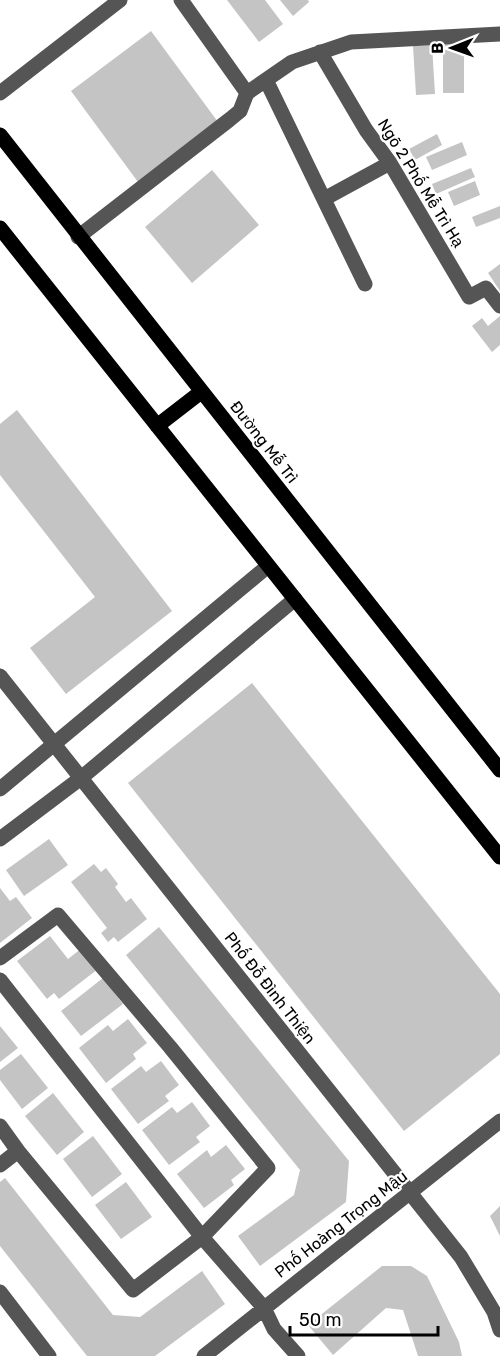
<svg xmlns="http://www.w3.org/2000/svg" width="500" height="1356" viewBox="0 0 500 1356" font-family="Rubik,sans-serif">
  <rect width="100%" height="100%" fill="#fff"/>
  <path fill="#c4c4c4" d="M 227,0 L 265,0 L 283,24 L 259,42 Z
    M 280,0 L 308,0 L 309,2 L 293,16 Z
    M 151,31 L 218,122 L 138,182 L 71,91 Z
    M 443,42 L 464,42 L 464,93 L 443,93 Z
    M 432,45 L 435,94 L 416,95 L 413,46 Z
    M 437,134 L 442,145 L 415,160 L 409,149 Z
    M 462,142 L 467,155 L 432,170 L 426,157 Z
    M 471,168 L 475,177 L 436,194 L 432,184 Z
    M 212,170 L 259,225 L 192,283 L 145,227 Z
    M 475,181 L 480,195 L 454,206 L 448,192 Z
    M 500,206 L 500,218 L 476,227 L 472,217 Z
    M 500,264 L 500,291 L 488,273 Z
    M 500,316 L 500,345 L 492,352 L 472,326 L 482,318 L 488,326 Z
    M 17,410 L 172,611 L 66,694 L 30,648 L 95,597 L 0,475 L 0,424 Z
    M 252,683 L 500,994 L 500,1054 L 404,1131 L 128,783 Z
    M 49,839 L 68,865 L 24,896 L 6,870 Z
    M 94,864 L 101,872 L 106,868 L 118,884 L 115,887 L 126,902 L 131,898 L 147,919 L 118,942 L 114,937 L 108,942 L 101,933 L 107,928 L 71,882 Z
    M 0,888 L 10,901 L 16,897 L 32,918 L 0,943 Z
    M 159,927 L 349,1161 L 346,1202 L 260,1266 L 238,1236 L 294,1195 L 300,1170 L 126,955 Z
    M 50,936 L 68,959 L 82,948 L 98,969 L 59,999 L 54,993 L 47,999 L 17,961 Z
    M 103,978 L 123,1004 L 81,1036 L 61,1011 Z
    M 128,1019 L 147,1043 L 133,1054 L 136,1059 L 106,1083 L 79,1048 L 108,1025 L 113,1031 Z
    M 0,1026 L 18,1048 L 0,1062 Z
    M 21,1054 L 48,1088 L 22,1109 L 0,1080 L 0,1070 Z
    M 161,1061 L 179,1085 L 165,1096 L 169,1101 L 138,1124 L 111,1089 L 141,1066 L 146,1072 Z
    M 53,1093 L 84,1132 L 57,1155 L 25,1116 Z
    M 192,1102 L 210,1126 L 196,1137 L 200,1142 L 169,1165 L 142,1130 L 172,1107 L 177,1113 Z
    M 93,1136 L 122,1174 L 92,1197 L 63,1159 Z
    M 226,1145 L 245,1169 L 231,1180 L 234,1185 L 204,1208 L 177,1174 L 207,1150 L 211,1157 Z
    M 5,1178 L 113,1315 L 140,1317 L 202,1271 L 225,1304 L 155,1356 L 87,1356 L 0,1246 L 0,1182 Z
    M 126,1182 L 152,1217 L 121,1239 L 95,1205 Z
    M 500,1206 L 500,1236 L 490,1216 Z
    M 382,1266 L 411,1266 L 427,1276 L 459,1342 L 462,1356 L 418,1356 L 403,1310 L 386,1308 L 333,1355 L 308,1325 Z"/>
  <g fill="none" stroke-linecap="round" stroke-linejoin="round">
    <path stroke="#555" stroke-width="15" d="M 181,0 L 247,93 L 292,62 L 351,42 L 500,34
      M 320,52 L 366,130 L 390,163 L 469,297 L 486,288 L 500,306
      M 266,80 L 365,284
      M 0,93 L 120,0
      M 324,199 L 390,163
      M 78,237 L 229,120 L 240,111 L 247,93
      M 0,676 L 461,1257 L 494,1312 L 500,1330
      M 0,789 L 268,566
      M 0,839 L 81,778 L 295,599
      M 0,958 L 58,915 L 170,1047 L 268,1168 L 202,1237 L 133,1290 L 18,1151 L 0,1126
      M 0,980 L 202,1237 L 264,1308 L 274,1329 L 298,1356
      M 0,1165 L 18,1151
      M 0,1292 L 49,1356
      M 204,1356 L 500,1121"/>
    <path stroke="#000" stroke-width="15" d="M 0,135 L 500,770
      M 0,228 L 500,857
      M 157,426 L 201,392"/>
  </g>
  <g text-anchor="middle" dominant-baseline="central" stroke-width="4.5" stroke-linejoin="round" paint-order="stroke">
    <g font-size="16" fill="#000" stroke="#fff">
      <text transform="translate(421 183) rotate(58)">Ngõ 2 Phố Mễ Trì Hạ</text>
      <text transform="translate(264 442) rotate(52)">Đường Mễ Trì</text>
      <text transform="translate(270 988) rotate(52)">Phố Đỗ Đình Thiện</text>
      <text transform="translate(341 1224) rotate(-38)">Phố Hoàng Trọng Mậu</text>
    </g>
  </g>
  <g transform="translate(452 48) rotate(269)" stroke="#ffffff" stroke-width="4.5" paint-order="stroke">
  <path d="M0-4.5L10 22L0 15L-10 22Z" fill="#000000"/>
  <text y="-9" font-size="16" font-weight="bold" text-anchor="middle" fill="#000000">B</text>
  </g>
  <path d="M290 1326v9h148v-9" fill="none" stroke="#000000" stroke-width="3"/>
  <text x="299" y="1326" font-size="18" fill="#000000" stroke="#ffffff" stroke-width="4.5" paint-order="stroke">50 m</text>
</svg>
